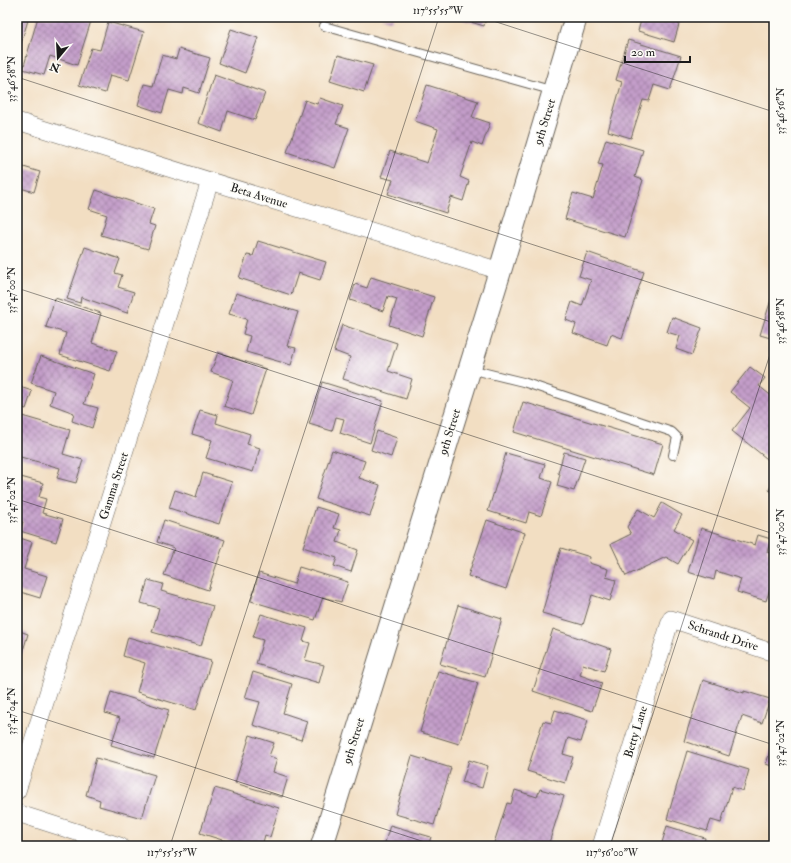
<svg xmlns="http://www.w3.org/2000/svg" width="791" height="863" viewBox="0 0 791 863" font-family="'IM FELL Double Pica',serif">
  <defs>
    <pattern id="building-cross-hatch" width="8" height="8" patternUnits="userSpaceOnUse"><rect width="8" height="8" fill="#c39dc9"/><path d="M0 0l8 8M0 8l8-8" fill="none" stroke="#9e7fa2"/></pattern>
  </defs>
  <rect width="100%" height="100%" fill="#fdfcf7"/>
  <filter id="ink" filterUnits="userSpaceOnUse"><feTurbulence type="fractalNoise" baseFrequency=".025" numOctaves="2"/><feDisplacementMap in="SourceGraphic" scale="8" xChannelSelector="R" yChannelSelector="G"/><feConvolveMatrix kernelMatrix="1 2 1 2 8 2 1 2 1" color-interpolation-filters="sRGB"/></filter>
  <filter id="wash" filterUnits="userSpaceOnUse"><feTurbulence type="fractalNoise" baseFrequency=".012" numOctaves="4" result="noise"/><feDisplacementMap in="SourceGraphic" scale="16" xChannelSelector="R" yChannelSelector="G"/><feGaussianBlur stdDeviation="0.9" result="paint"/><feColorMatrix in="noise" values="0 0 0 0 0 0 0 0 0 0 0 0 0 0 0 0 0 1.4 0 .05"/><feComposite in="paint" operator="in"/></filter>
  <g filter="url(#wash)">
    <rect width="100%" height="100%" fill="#f2dec2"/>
    <g id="blocks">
      <path fill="url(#building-cross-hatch)" d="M 17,17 L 29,17 L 21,43 L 17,42 Z
        M 38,17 L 79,17 L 91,21 L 77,65 L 50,56 L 44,75 L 23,69 Z
        M 305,17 L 324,17 L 322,23 Z
        M 381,17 L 393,17 L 392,21 Z
        M 454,17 L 486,17 L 484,26 Z
        M 642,17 L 667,17 L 680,21 L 674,42 L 638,31 Z
        M 708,17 L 721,17 L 720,21 Z
        M 108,22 L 144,32 L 129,80 L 110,75 L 105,93 L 79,85 L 91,48 L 100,50 Z
        M 231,29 L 258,38 L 245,73 L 219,63 Z
        M 628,40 L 681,56 L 670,90 L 654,85 L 649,101 L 643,100 L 631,138 L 608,131 L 622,82 L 616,80 Z
        M 179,49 L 210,58 L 199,93 L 184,88 L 183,94 L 169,90 L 162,113 L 138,105 L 144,84 L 153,86 L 162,55 L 176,59 Z
        M 338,55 L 373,65 L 364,92 L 330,81 Z
        M 214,75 L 265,93 L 255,120 L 228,111 L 222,132 L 198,123 Z
        M 427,85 L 478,101 L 472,117 L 490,123 L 482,146 L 472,142 L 460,177 L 469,181 L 463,201 L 451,197 L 446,213 L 388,194 L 393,180 L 381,177 L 390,151 L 427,163 L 438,129 L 415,121 Z
        M 320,98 L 343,106 L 336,124 L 349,128 L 335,168 L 287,152 L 305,100 L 317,104 Z
        M 606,139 L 643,150 L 635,177 L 643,180 L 625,237 L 565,219 L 573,193 L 593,199 L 603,165 L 598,164 Z
        M 17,165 L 40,172 L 34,192 L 17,187 Z
        M 96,190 L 154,209 L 149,224 L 155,226 L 148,249 L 101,235 L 107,215 L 89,209 Z
        M 258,241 L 326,262 L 320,280 L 298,273 L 291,295 L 239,278 L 247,255 L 253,256 Z
        M 85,247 L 120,259 L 115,273 L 122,275 L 118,287 L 134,292 L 127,313 L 81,297 L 80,303 L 67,299 Z
        M 587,252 L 644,272 L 622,338 L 611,334 L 607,345 L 573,333 L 576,324 L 566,320 L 572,302 L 582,306 L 591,280 L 579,276 Z
        M 371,277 L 434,297 L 422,336 L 389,325 L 397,299 L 388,296 L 383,311 L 350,300 L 355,284 L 367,288 Z
        M 774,290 L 774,339 L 760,335 Z
        M 236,293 L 298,312 L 287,346 L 296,348 L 291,365 L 246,352 L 250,336 L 243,334 L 247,319 L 229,314 Z
        M 55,298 L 101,313 L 92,343 L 117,351 L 110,371 L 60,355 L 66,333 L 46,327 Z
        M 672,317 L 702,328 L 692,355 L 676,349 L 680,336 L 667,332 Z
        M 342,325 L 397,343 L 388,371 L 412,379 L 406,399 L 343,379 L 350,357 L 334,351 Z
        M 218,352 L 266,369 L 251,415 L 224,406 L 233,380 L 211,372 Z
        M 41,356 L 94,374 L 84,404 L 98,408 L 92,428 L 72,421 L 74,413 L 50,404 L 54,391 L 31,383 Z
        M 750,367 L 765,378 L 759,386 L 774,398 L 774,458 L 771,462 L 732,431 L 750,408 L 730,392 Z
        M 322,382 L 383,401 L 370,443 L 340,433 L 344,419 L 336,417 L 332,431 L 309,424 Z
        M 17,386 L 32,391 L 26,409 L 17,406 Z
        M 523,402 L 663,444 L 654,475 L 514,432 Z
        M 200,410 L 218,415 L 216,423 L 250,434 L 247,444 L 260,448 L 253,472 L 206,458 L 212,440 L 192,434 Z
        M 22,416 L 70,430 L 63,454 L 83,460 L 76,483 L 57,478 L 60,468 L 17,456 L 17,434 Z
        M 377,431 L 397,438 L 391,457 L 371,450 Z
        M 332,450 L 365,461 L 359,478 L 380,485 L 370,516 L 316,499 Z
        M 564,452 L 585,458 L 574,491 L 557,486 L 560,474 L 558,473 Z
        M 506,453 L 545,464 L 541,478 L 552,482 L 541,516 L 529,512 L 526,523 L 488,511 Z
        M 203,473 L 232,482 L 219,524 L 169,508 L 175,490 L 196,497 Z
        M 17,476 L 43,483 L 39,497 L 46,499 L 42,513 L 63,519 L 56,542 L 20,531 L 23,522 L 17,520 Z
        M 774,480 L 774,493 L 769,490 Z
        M 662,503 L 682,515 L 674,529 L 692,540 L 678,564 L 666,557 L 626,576 L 611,544 L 631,534 L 627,527 L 638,509 L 654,518 Z
        M 316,507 L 339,514 L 334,528 L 341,530 L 337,542 L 358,550 L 351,572 L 334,566 L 337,558 L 303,547 Z
        M 164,520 L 225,540 L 208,590 L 164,575 L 174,548 L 157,542 Z
        M 487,520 L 525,533 L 506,589 L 468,576 Z
        M 701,528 L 755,545 L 758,535 L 771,539 L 767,552 L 774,554 L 774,576 L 766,601 L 737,592 L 741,579 L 716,571 L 714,580 L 688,572 Z
        M 17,537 L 32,542 L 24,569 L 47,576 L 40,598 L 17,591 Z
        M 561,548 L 590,557 L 589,563 L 608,569 L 606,577 L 616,580 L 610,601 L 592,595 L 583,625 L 542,613 Z
        M 299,567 L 348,582 L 341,602 L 323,597 L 315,620 L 251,601 L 259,573 L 294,584 Z
        M 148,580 L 163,584 L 161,591 L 213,606 L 201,646 L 152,632 L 159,608 L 141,603 Z
        M 458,605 L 502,619 L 485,677 L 440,664 Z
        M 261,614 L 307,628 L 303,641 L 310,643 L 305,660 L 324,665 L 319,683 L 256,664 L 263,640 L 253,637 Z
        M 553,629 L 611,649 L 604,671 L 583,664 L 580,675 L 602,683 L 592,711 L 533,691 Z
        M 17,630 L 28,634 L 22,654 L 17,653 Z
        M 128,637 L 211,661 L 196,710 L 137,692 L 145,663 L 123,656 Z
        M 438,671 L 478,683 L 459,744 L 420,732 Z
        M 253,672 L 292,684 L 283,713 L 307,721 L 301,740 L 253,725 L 260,702 L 245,698 Z
        M 703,680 L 744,693 L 744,691 L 770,699 L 762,723 L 742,716 L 729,756 L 684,741 Z
        M 111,692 L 169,710 L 154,758 L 111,745 L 120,718 L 105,713 Z
        M 555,710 L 588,720 L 581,742 L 568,738 L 563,754 L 573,757 L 565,783 L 527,771 L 543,721 L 551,723 Z
        M 250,735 L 274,743 L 269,756 L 277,759 L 273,772 L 288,777 L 282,797 L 235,783 Z
        M 773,743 L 774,743 L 774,767 L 766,764 Z
        M 687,751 L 749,770 L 743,791 L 732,787 L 721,823 L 711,820 L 707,831 L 667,819 Z
        M 412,756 L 451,768 L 434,825 L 395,814 Z
        M 96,758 L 155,775 L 142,818 L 99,806 L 100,800 L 86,795 Z
        M 469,760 L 488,766 L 482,788 L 462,782 Z
        M 215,788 L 279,808 L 270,837 L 265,835 L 262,846 L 241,846 L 200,833 Z
        M 540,789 L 564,796 L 548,846 L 493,846 L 507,803 L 511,804 L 515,790 L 537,797 Z
        M 390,825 L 431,837 L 428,846 L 384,846 Z
        M 667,826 L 705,838 L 703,846 L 661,846 Z"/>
    </g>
  </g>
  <g filter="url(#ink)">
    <use href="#blocks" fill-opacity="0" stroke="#676056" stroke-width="1"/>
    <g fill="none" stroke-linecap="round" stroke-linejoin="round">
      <defs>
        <path id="lane" d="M 324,26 L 554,91
          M 470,369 L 523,382 L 672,432 L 677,437 L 673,455"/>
        <path id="street" d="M 17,121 L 500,271
          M 17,791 L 210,181
          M 17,813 L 120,846
          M 601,846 L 671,619 L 774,653"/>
        <path id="secondary" d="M 322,846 L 500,271 L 576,17"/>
      </defs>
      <use href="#lane" stroke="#676056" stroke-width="10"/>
      <use href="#street" stroke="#676056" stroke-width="18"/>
      <use href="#secondary" stroke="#676056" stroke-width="24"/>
      <use href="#lane" stroke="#fff" stroke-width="8"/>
      <use href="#street" stroke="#fff" stroke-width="17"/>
      <use href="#secondary" stroke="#fff" stroke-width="22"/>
    </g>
  </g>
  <path fill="none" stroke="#1c1c1c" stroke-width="1" stroke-opacity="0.45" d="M 481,17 L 774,112M 17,77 L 774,323M 17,288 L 774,534M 17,499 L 774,745M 17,710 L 437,846M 170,846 L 439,17M 610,846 L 774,342"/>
  <g text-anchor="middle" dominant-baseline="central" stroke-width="3.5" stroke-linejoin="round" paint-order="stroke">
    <g font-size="12" fill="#1c1c1c" stroke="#fdfcf7">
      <text transform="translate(545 122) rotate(-73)">9th Street</text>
      <text transform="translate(259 196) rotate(17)">Beta Avenue</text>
      <text transform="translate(450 432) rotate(-73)">9th Street</text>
      <text transform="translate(114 486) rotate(-72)">Gamma Street</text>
      <text transform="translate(723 636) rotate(18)">Schrandt Drive</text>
      <text transform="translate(636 732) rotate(-73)">Betty Lane</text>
      <text transform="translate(354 741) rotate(-73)">9th Street</text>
    </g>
  </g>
  <rect width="791" height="863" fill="none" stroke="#fdfcf7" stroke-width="44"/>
  <g transform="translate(58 58) rotate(198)" stroke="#fdfcf7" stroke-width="3" paint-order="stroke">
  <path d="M0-3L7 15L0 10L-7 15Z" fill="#1c1c1c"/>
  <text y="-6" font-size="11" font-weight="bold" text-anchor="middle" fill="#1c1c1c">N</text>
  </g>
  <path d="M625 56v6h65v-6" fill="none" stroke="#1c1c1c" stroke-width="2"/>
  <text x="631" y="56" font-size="12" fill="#1c1c1c" stroke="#fdfcf7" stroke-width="3" paint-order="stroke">20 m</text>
  <rect x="22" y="22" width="747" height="819" fill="none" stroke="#1c1c1c" stroke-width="1.5"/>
  <g font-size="10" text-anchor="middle" fill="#1c1c1c">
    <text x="438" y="14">117°55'55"W</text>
    <text transform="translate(11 79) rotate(-90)" y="4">33°46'58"N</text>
    <text transform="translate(780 111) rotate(-90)" y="4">33°46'56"N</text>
    <text transform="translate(11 290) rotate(-90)" y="4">33°47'00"N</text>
    <text transform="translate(780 321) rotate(-90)" y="4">33°46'58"N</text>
    <text transform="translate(11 500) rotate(-90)" y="4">33°47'02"N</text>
    <text transform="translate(780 532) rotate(-90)" y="4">33°47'00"N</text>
    <text transform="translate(11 711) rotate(-90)" y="4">33°47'04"N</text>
    <text transform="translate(780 743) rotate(-90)" y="4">33°47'02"N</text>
    <text x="172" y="856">117°55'55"W</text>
    <text x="612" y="856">117°56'00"W</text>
  </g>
</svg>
